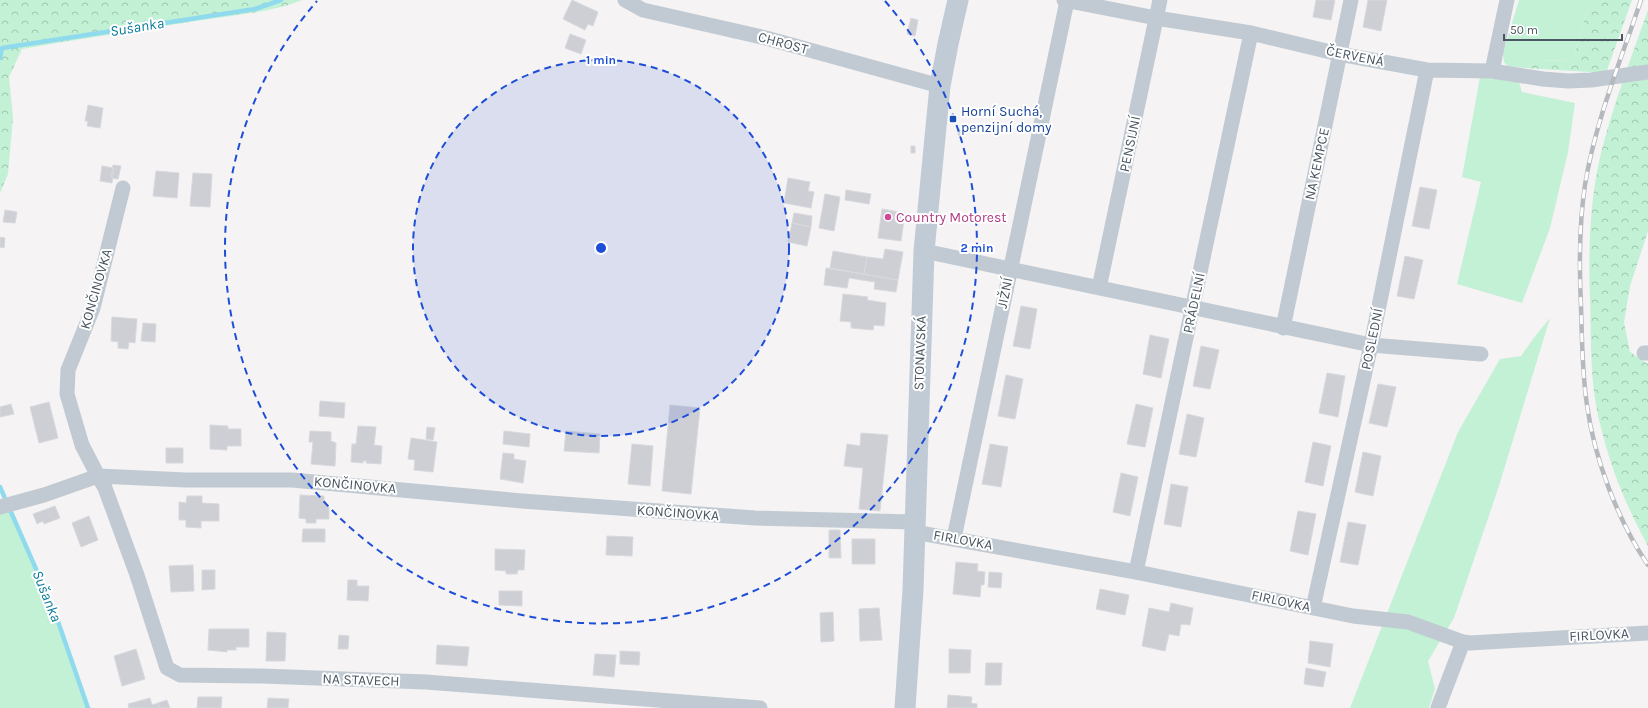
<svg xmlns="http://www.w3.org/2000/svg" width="1648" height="708" viewBox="0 0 1648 708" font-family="Karla,sans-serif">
  <defs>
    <pattern id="forest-crowns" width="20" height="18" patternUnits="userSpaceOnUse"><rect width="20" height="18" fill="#c3f1d5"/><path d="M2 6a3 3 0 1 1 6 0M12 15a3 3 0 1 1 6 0" fill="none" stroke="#a0c6b0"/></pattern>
  </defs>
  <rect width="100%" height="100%" fill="#f5f3f3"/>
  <path fill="#c3f1d5" d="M 1519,0 L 1590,0 L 1573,60 L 1538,61 L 1525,68 L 1508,66 L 1504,62 L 1503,53 Z
    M 1480,77 L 1519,82 L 1522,92 L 1575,103 L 1568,152 L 1550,228 L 1522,303 L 1457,284 L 1481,182 L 1462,177 Z
    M 1550,318 L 1498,489 L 1454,618 L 1428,661 L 1435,689 L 1429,708 L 1350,708 L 1458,432 L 1500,359 L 1521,356 L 1533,339 Z
    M 9,507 L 54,610 L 88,708 L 0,708 L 0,510 Z"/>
  <path fill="url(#forest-crowns)" d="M 0,0 L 302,0 C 277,11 237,15 209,19 C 147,29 85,38 22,49 L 9,77 L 13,117 L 8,174 L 0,193 Z
    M 1590,0 L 1632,0 L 1606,73 L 1525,68 L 1538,61 L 1573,60 Z
    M 1648,10 L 1648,231 L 1630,286 L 1624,322 L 1630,352 L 1648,364 L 1648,546 C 1623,500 1606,457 1596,405 C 1590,371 1591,332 1590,297 C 1588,244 1590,190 1605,138 C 1617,95 1633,52 1648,10 Z"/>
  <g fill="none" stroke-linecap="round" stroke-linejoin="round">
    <path stroke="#90daee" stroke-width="4.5" d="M 0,58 L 2,48 L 255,9 L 281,0
      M 0,487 L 54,610 L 88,708"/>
  </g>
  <path fill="#cdcfd5" stroke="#d7d9de" d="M 572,0 L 598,12 L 593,26 L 588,24 L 585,30 L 563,19 Z
    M 1316,0 L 1335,0 L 1331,20 L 1313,17 Z
    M 1368,0 L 1387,0 L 1381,31 L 1363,27 Z
    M 911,18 L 918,20 L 915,36 L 907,34 Z
    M 570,34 L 586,40 L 581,54 L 565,48 Z
    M 88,105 L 103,108 L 100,128 L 87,126 L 88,121 L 85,121 Z
    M 959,129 L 963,129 L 962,136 L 958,135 Z
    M 911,146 L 915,146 L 915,153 L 911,153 Z
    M 113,165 L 121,166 L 118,179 L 111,178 Z
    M 102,166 L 114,168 L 112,183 L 100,181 Z
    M 156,171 L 179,173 L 177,198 L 153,196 Z
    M 193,173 L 212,174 L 210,207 L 190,206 Z
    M 788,178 L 810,182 L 808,191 L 814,192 L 811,208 L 784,203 Z
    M 1420,187 L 1437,190 L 1429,229 L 1412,226 Z
    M 846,190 L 871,194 L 869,204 L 845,200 Z
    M 825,194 L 840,197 L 834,231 L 819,228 Z
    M 882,209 L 905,213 L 901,241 L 878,238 Z
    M 5,210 L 17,212 L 15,223 L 3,222 Z
    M 794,213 L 812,216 L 811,227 L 792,223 Z
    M 792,223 L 811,227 L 807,246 L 788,242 Z
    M 0,237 L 5,238 L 4,248 L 0,247 Z
    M 885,249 L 903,252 L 898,280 L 864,274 L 867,257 L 883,259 Z
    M 833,251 L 867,257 L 864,274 L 830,268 Z
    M 1405,256 L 1423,260 L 1414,299 L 1397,296 Z
    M 826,268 L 898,280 L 896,292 L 874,289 L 875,282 L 849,278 L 847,288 L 824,285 Z
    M 843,294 L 868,297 L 867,300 L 886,303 L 884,326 L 874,325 L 873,330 L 851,328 L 851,322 L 840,321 Z
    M 1021,306 L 1037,309 L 1030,349 L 1013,346 Z
    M 112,317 L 137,319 L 135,343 L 129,342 L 128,349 L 118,348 L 118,342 L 111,341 Z
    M 143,323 L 156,324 L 155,342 L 141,341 Z
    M 1150,335 L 1169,339 L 1161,378 L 1143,374 Z
    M 1201,346 L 1219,350 L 1210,389 L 1193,386 Z
    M 1327,373 L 1345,376 L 1338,417 L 1319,413 Z
    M 1006,375 L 1023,379 L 1015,419 L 998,416 Z
    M 1378,384 L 1396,387 L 1387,427 L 1369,423 Z
    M 320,401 L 345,403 L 344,418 L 319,416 Z
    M 49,402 L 58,438 L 39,443 L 30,407 Z
    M 11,404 L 14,414 L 0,417 L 0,407 Z
    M 1136,404 L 1153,408 L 1145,447 L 1127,444 Z
    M 670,405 L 700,408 L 691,494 L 662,491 Z
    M 1187,414 L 1204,418 L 1196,457 L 1179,454 Z
    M 210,425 L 228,426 L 228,429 L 241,429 L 241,446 L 227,446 L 227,450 L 210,449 Z
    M 358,426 L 376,427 L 374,445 L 382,446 L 381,464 L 366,463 L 367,461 L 363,461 L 363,463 L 351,462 L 352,444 L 356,444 Z
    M 427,427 L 435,428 L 433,440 L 426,439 Z
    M 310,431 L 331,432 L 331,441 L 336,443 L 335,466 L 311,464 L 313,442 L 309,442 Z
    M 504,431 L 530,434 L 529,447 L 503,444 Z
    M 566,431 L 600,434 L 599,453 L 564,451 Z
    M 861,433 L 888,435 L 880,511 L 859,509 L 863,468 L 844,466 L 847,444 L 860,446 Z
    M 411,438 L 437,442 L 433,472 L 414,470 L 415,460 L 408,459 Z
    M 1313,442 L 1331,446 L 1323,486 L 1305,482 Z
    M 632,444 L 653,446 L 650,486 L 628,484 Z
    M 990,444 L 1008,447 L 1001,487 L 982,484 Z
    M 166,448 L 183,448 L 183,463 L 166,463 Z
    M 1363,452 L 1381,456 L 1373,496 L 1355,492 Z
    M 503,453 L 514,454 L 514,459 L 526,461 L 523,483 L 500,479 Z
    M 1121,473 L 1138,477 L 1130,516 L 1113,512 Z
    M 1171,484 L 1188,487 L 1181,527 L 1164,524 Z
    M 300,495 L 324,496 L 324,503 L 327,504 L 327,507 L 329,507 L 329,519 L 316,519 L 316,523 L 306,523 L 306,519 L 299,518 Z
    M 187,496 L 202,496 L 202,503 L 219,504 L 219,521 L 201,521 L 201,528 L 186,527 L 186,520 L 179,520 L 179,502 L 186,503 Z
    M 55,506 L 60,518 L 44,524 L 43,521 L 37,524 L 33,514 Z
    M 1298,511 L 1316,514 L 1308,555 L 1290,551 Z
    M 89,516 L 98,540 L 81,547 L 72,523 Z
    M 1348,522 L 1366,525 L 1358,565 L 1340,562 Z
    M 303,529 L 325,529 L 325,542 L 302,542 Z
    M 829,530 L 840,530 L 841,558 L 829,558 Z
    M 607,536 L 633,537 L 632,556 L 606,555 Z
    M 852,539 L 875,539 L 875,564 L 852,564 Z
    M 495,549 L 525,550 L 524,570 L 518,570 L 517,574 L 506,574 L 506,571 L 495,570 Z
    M 956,562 L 978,564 L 977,571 L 985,572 L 984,585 L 981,585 L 980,597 L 953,594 Z
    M 193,565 L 194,591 L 171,592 L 169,566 Z
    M 202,570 L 215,570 L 215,589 L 202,590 Z
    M 989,572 L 1002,573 L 1001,588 L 988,587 Z
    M 348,580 L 357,580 L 357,586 L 369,586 L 368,601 L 347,600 Z
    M 1100,589 L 1129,595 L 1125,615 L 1096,609 Z
    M 499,591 L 522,591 L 522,606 L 499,605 Z
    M 1171,603 L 1193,608 L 1190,625 L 1181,624 L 1179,636 L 1169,634 L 1165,651 L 1142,646 L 1149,608 L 1169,612 Z
    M 879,608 L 882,640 L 860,641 L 859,609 Z
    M 833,612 L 834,641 L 821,642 L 820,613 Z
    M 209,629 L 249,629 L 249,647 L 236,647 L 236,650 L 227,650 L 227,652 L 208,650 Z
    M 267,632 L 286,633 L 285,661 L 266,661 Z
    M 339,635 L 349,636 L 348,649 L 338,649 Z
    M 1310,641 L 1333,644 L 1330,667 L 1308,663 Z
    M 437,645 L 469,647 L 467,666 L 436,664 Z
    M 136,649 L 145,679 L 122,686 L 114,656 Z
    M 949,649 L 971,650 L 970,673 L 949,673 Z
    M 620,651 L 640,652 L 639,665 L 620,664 Z
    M 595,654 L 616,655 L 614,677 L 593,675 Z
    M 986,663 L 1002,663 L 1001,685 L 985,685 Z
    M 1306,668 L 1326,672 L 1323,687 L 1304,684 Z
    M 948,695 L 972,697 L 971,703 L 977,704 L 977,708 L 947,708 Z
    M 198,697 L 222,697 L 221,708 L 197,708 Z
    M 150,698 L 152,705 L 158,703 L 160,708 L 129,708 L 128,704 Z
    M 268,698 L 289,699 L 288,708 L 267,708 Z
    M 167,700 L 170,708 L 160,708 L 158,703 Z"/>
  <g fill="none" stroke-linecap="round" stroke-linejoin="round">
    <path stroke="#c1cad2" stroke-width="15" d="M 625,0 L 643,10 L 766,38 L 940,86
      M 1064,0 L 1156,18 L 1251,33 L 1339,54 L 1427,70 L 1492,71 L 1543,79 L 1568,81 L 1591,80 L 1648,72
      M 1492,71 L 1507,0
      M 123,188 L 93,308 L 68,370 L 67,394 L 82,445 L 98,476 L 186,480 L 292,480 L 522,501 L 755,518 L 915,522
      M 924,251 L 1371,345 L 1481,354
      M 1099,288 L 1160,0
      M 1283,328 L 1351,0
      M 1644,353 L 1648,353
      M 0,507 L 44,495 L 98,476 L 105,488 L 137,575 L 167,668 L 180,675 L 262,676 L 426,682 L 760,708
      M 914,532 L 1136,572 L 1353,616 L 1408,622 L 1463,642 L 1470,643 L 1648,633
      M 954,538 L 1067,1
      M 1136,572 L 1251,33
      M 1313,608 L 1371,345 L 1427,70
      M 1438,708 L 1463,642"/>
    <path stroke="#c1cbd6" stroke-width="21" d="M 905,708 L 913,590 L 924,251 L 940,86 L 948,44 L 958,0"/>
    <defs>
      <path id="rail" d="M 1641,0 C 1621,60 1595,122 1585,185 C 1579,225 1579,265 1581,306 C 1582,339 1582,373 1587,405 C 1594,458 1618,521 1648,565"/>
    </defs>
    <use href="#rail" stroke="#b5b8bd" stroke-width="4.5"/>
    <use href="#rail" stroke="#fff" stroke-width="3" stroke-dasharray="9" stroke-linecap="butt"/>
  </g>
  <circle cx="601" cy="248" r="188" fill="#1d4ed8" fill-opacity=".12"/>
  <g fill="none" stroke="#1d4ed8" stroke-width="2" stroke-dasharray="7 5">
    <circle cx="601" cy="248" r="188"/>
    <path d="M885 1A376 376 0 1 1 317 1"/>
  </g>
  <rect fill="#1a4fb4" stroke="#fff" stroke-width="1.5" x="949" y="115" width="8" height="8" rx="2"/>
  <circle fill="#d1479c" stroke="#fff" stroke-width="1.5" cx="888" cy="217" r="4"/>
  <g text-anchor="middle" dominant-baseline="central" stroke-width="4" stroke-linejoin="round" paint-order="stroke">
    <g font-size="14" fill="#4a5661" stroke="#fff">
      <text transform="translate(783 43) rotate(15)">CHROST</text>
      <text transform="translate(1355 56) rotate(11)">ČERVENÁ</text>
      <text transform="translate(1130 144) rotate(-78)">PENSIJNÍ</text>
      <text transform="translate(1317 164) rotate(-78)">NA KEMPCE</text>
      <text transform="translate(96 289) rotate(-74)">KONČINOVKA</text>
      <text transform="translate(1005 293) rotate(-78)">JIŽNÍ</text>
      <text transform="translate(1194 303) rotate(-78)">PRÁDELNÍ</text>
      <text transform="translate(1372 339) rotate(-78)">POSLEDNÍ</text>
      <text transform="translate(920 353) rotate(-88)">STONAVSKÁ</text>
      <text transform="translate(355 485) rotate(5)">KONČINOVKA</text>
      <text transform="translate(678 513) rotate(4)">KONČINOVKA</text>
      <text transform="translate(963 540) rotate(10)">FIRLOVKA</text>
      <text transform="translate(1281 601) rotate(12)">FIRLOVKA</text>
      <text transform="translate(1599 635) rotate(-3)">FIRLOVKA</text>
      <text transform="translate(361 680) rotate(2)">NA STAVECH</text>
    </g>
    <g font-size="14" fill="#164399" stroke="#fff" text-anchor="start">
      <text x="961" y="111">Horní Suchá,<tspan x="961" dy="16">penzijní domy</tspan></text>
    </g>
    <g font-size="14" fill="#b23c85" stroke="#fff" text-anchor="start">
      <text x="896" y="217">Country Motorest</text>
    </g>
    <g font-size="15" font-style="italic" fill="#0c7c9b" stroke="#fff">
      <text transform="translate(137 27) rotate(-9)">Sušanka</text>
      <text transform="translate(47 596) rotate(68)">Sušanka</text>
    </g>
  </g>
  <circle cx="601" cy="248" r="6" fill="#1d4ed8" stroke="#fff" stroke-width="2"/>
  <g font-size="12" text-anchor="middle" font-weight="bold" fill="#1d4ed8" stroke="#fff" stroke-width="4" stroke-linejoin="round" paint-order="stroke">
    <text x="601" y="64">1 min</text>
    <text x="977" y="252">2 min</text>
  </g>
  <path d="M1504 34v6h118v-6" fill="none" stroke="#4a5661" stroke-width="2"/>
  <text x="1510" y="34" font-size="12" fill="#4a5661" stroke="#ffffff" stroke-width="3" paint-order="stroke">50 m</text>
</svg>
